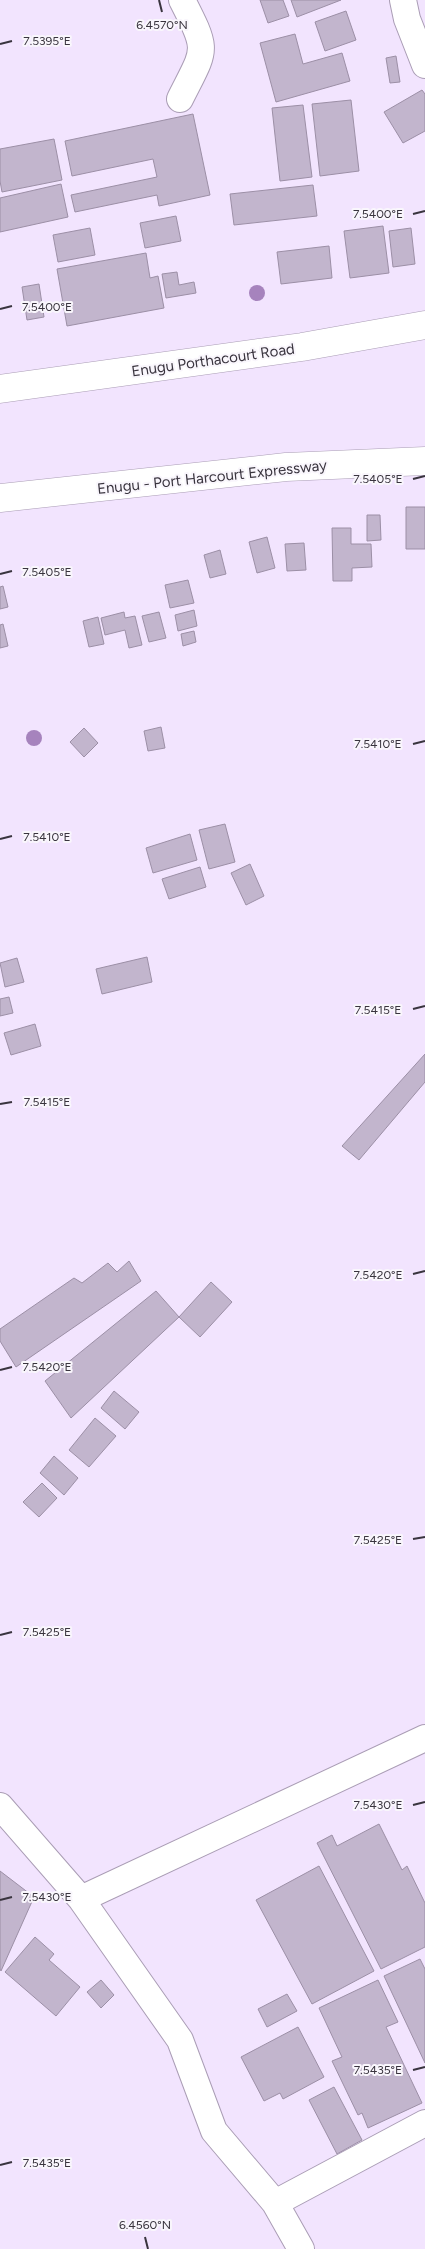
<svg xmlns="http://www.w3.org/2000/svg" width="425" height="2249" viewBox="0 0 425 2249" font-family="Figtree,sans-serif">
  <rect width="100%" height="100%" fill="#f2e4fe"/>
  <path fill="#c2b5cd" stroke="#9c8fa6" d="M 260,0 L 283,0 L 289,16 L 268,23 Z
    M 291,0 L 341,0 L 297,17 Z
    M 346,11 L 356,40 L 325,51 L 315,22 Z
    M 295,34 L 303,64 L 342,53 L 350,81 L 276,102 L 260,43 Z
    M 396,56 L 400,82 L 390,83 L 386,58 Z
    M 422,90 L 425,94 L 425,131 L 403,143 L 384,112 Z
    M 351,100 L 359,171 L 320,176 L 312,104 Z
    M 303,105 L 312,177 L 280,181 L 272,108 Z
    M 193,114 L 210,195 L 159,206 L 157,195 L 75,212 L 71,195 L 157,177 L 153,159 L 72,176 L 65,141 Z
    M 54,139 L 62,180 L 2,192 L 0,181 L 0,149 Z
    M 61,184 L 68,217 L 0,232 L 0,198 Z
    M 313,185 L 317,216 L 234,225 L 230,194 Z
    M 176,216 L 181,241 L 145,248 L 140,223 Z
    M 383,226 L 389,273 L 350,278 L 344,231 Z
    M 90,228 L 95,255 L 58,262 L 53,235 Z
    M 411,228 L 415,264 L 393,267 L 389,231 Z
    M 329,246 L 332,278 L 281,284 L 277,252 Z
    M 146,253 L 150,278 L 158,276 L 164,308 L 67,326 L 57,269 Z
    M 177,272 L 179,285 L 194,282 L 196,293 L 166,298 L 162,274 Z
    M 39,284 L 44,317 L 27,320 L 22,287 Z
    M 406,507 L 425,507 L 425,549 L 406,549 Z
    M 367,515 L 380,515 L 381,540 L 367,541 Z
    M 332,528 L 351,528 L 351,544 L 371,544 L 372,567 L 352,568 L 352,581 L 333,581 Z
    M 267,537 L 275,568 L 257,573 L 249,542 Z
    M 304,543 L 306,570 L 287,571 L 285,544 Z
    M 220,550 L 226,574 L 210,578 L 204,555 Z
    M 188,580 L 194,603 L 170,608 L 165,585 Z
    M 3,586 L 8,607 L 0,609 L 0,587 Z
    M 194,610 L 197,626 L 178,631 L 175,615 Z
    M 124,612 L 125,618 L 135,616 L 142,645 L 129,648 L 125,630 L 105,635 L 101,618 Z
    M 159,612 L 166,638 L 149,642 L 142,616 Z
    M 98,617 L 104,644 L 89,647 L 83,621 Z
    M 3,624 L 8,646 L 0,648 L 0,625 Z
    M 194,631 L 196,642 L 183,646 L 181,634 Z
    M 161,727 L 165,748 L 148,751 L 144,731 Z
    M 84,728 L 98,743 L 84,757 L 70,742 Z
    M 225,824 L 235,862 L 209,869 L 199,830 Z
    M 190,834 L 197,860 L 153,873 L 146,848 Z
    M 250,864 L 264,896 L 246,905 L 231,873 Z
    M 200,867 L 206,887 L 169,899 L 162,879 Z
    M 147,957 L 152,982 L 102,994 L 96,969 Z
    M 17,958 L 24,982 L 5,987 L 0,963 Z
    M 9,997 L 13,1013 L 0,1016 L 0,999 Z
    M 35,1024 L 41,1046 L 11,1055 L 4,1033 Z
    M 425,1054 L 425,1082 L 359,1160 L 342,1146 Z
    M 129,1261 L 141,1281 L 16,1367 L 0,1341 L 0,1329 L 74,1278 L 82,1283 L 108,1263 L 117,1272 Z
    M 211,1282 L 232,1302 L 200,1337 L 179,1317 Z
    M 156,1291 L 179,1317 L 71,1418 L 45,1381 Z
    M 114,1391 L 139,1412 L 125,1429 L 101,1408 Z
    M 95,1418 L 116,1436 L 89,1467 L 69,1450 Z
    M 54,1456 L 78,1478 L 64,1495 L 40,1473 Z
    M 42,1483 L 57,1498 L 39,1517 L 23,1502 Z
    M 379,1824 L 402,1870 L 407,1866 L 425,1903 L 425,1947 L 381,1969 L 317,1843 L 332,1835 L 337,1846 Z
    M 319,1866 L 374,1971 L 312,2004 L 256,1900 Z
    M 0,1871 L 34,1897 L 1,1971 L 0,1969 Z
    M 35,1937 L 54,1954 L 49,1960 L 80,1987 L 56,2016 L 5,1972 Z
    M 420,1959 L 425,1969 L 425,2063 L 384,1976 Z
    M 101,1980 L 114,1995 L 101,2008 L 87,1992 Z
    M 378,1980 L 398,2022 L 386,2027 L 422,2103 L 368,2128 L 362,2113 L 358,2115 L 332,2061 L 342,2057 L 319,2008 Z
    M 287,1994 L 297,2011 L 267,2027 L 258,2009 Z
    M 298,2027 L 324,2077 L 283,2099 L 280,2093 L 264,2101 L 241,2057 Z
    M 334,2087 L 362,2140 L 337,2154 L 309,2100 Z"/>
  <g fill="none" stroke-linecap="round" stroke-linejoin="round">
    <defs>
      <path id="minor" d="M 403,0 L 407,19 L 425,65
        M 180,99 C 206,47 209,53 182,0
        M 0,1806 L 81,1899 L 180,2040 L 214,2131 L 275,2203 L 301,2249
        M 81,1899 L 425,1738
        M 275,2203 L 425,2123"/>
      <path id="trunk" d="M 0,389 L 302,347 L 425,325
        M 0,498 L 286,467 L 425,461"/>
    </defs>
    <use href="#minor" stroke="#aa9db5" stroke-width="28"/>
    <use href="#trunk" stroke="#aa9db5" stroke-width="29"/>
    <use href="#minor" stroke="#fff" stroke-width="26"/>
    <use href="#trunk" stroke="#fff" stroke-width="28"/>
  </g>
  <g fill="#a683bd">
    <circle cx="257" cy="293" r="8"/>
    <circle cx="34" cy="738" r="8"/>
  </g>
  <path fill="none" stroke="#39343e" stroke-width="2" d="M 159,0 L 162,12M 0,44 L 12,41M 413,214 L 425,211M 0,309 L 12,306M 413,479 L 425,476M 0,574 L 12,571M 413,744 L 425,741M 0,839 L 12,836M 413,1009 L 425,1006M 0,1104 L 12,1102M 413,1274 L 425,1271M 0,1370 L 12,1367M 413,1539 L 425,1537M 0,1635 L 12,1632M 413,1805 L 425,1802M 0,1900 L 12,1897M 413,2070 L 425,2067M 0,2165 L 12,2162M 145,2237 L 148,2249"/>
  <g text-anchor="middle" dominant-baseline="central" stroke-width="4" stroke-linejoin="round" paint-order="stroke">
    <g font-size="15" fill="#39343e" stroke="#f9f6fc">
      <text transform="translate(213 360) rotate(-8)">Enugu Porthacourt Road</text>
      <text transform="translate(212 477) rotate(-6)">Enugu - Port Harcourt Expressway</text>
    </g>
  </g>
  <g font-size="12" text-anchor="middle" fill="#39343e" stroke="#f9f6fc" stroke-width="4" stroke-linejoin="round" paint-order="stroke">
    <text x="162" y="29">6.4570°N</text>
    <text x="47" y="45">7.5395°E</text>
    <text x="378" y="218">7.5400°E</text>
    <text x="47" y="311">7.5400°E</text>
    <text x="378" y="483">7.5405°E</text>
    <text x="47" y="576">7.5405°E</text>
    <text x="378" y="748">7.5410°E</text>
    <text x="47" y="841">7.5410°E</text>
    <text x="378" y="1014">7.5415°E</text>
    <text x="47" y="1106">7.5415°E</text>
    <text x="378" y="1279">7.5420°E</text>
    <text x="47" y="1371">7.5420°E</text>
    <text x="378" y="1544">7.5425°E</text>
    <text x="47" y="1636">7.5425°E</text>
    <text x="378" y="1809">7.5430°E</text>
    <text x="47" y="1901">7.5430°E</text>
    <text x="378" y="2074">7.5435°E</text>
    <text x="47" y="2167">7.5435°E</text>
    <text x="145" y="2229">6.4560°N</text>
  </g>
</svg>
